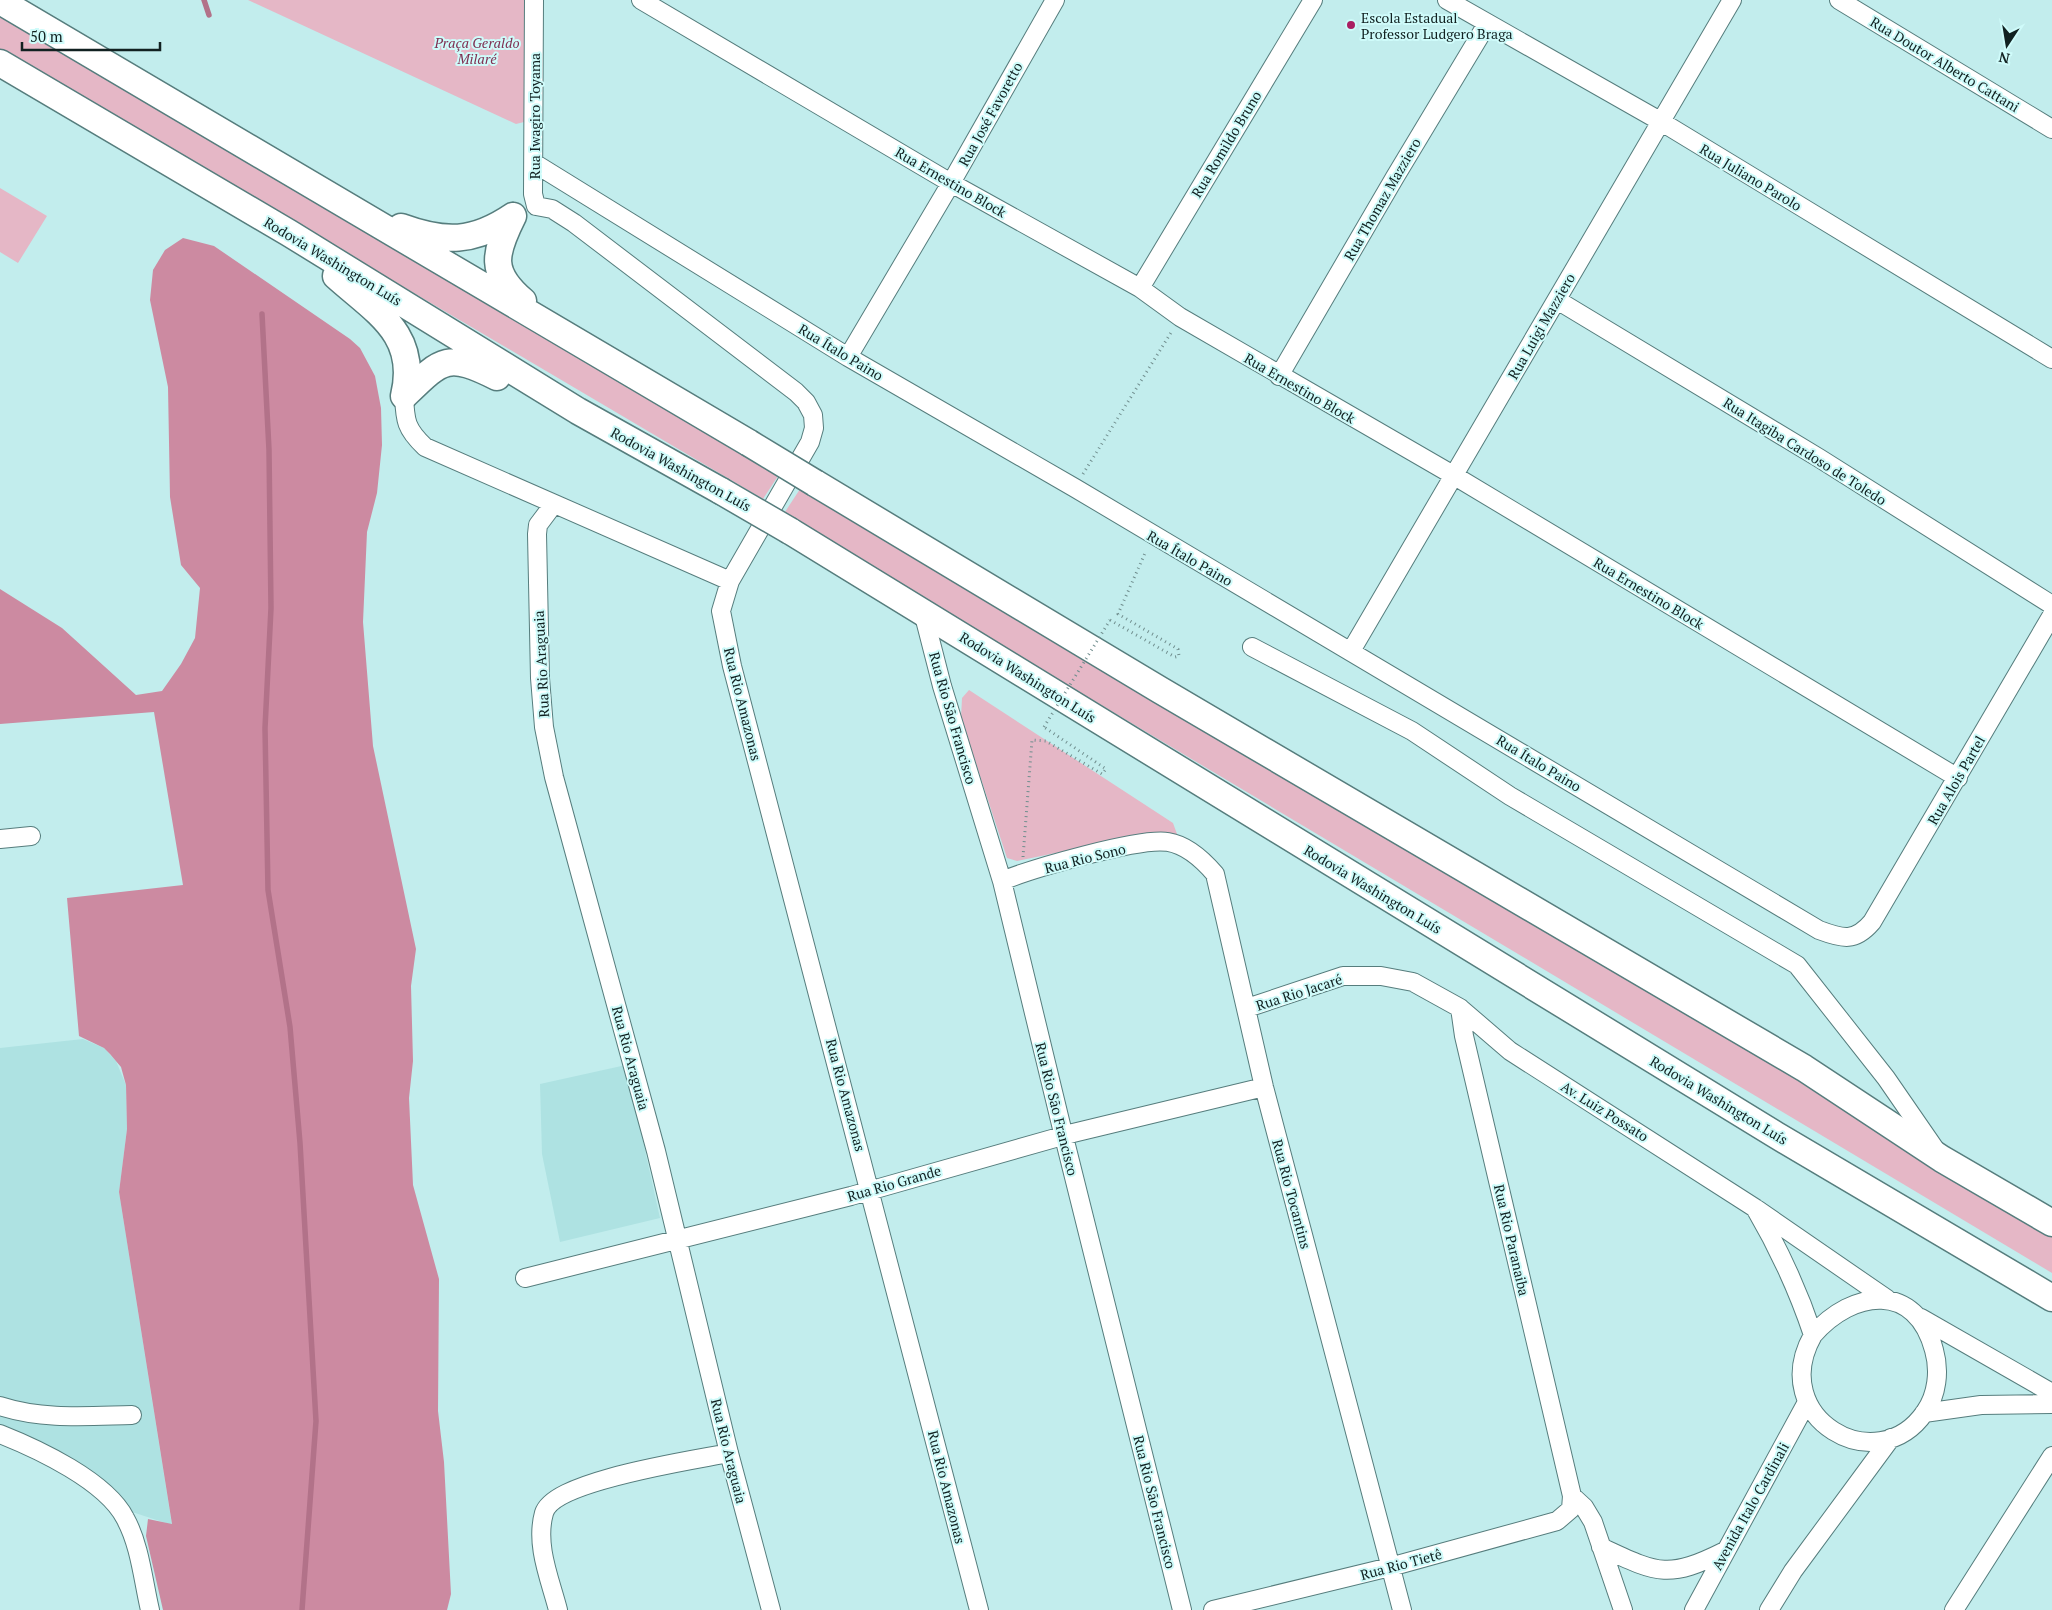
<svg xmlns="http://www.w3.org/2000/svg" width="2052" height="1610" viewBox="0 0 2052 1610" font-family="'PT Serif',serif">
  <rect width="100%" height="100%" fill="#c2eded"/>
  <path fill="#aee2e2" d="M 83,1039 L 104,1048 L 116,1061 L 126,1085 L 127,1129 L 119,1192 L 172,1525 L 132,1512 L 121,1496 L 0,1427 L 0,1048 Z
    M 626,1065 L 660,1218 L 560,1242 L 542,1154 L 540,1084 Z"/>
  <path fill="#e5b7c6" d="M 248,0 L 527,0 L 528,115 L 524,122 L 516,124 Z
    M 0,13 L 780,473 L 763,499 L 0,49 Z
    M 0,188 L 47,216 L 18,263 L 0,252 Z
    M 802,486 L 2052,1224 L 2052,1273 L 783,515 Z
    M 969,690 L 1173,823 L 1177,834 L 1075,849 L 1017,861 L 1007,858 L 961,718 L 962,698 Z"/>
  <path fill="#cc8aa1" d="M 183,238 L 214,246 L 350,339 L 360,348 L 375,376 L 381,408 L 382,445 L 377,493 L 367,532 L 363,622 L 373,746 L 416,949 L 411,986 L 413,1061 L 409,1098 L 413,1185 L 439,1279 L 438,1411 L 444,1462 L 451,1594 L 447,1610 L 163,1610 L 146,1536 L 148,1519 L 172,1524 L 119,1192 L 127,1129 L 126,1085 L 121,1067 L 110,1054 L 104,1048 L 79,1036 L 67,898 L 183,885 L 154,712 L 0,724 L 0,589 L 62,628 L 136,695 L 162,691 L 181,664 L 195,638 L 200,588 L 181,565 L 170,497 L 168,387 L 150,300 L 153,270 L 165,250 Z"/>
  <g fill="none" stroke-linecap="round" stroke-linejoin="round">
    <path stroke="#b27289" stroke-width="5.5" d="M 204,0 L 209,15
      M 262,314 L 269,450 L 271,608 L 265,728 L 268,890 L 290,1027 L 300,1143 L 316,1421 L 302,1610"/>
    <defs>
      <path id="minor" d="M 534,0 L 533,194 L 536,206
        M 641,0 L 951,183 L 1140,288 L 1180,317 L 1453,475 L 1958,778
        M 1447,0 L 1660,121 L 2052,359
        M 1839,0 L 2052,129
        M 534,163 L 848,357 L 1075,488 L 1819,930 C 1843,939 1855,942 1872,922 L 2052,615
        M 536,206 L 552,209 L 574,223 L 796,392 L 806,402 L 813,415 L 814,428 L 810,442 L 730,581 L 721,611 L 732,666 L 979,1610
        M 1140,288 L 1313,0
        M 1557,300 L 1819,458 L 2052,605
        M 848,357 L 951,183 L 1055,0
        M 1279,376 L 1395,177 L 1487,24
        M 404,396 C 405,421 406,429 425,447 L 730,581
        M 553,505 L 538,525 L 537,534 L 540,678 L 544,727 L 554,777 L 656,1151 L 729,1453 L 771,1610
        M 923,612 L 942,686 L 1002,881 L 1064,1137 L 1182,1610
        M 1252,647 L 1412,731 L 1510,796 L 1797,965 L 1886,1078 L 1935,1149
        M 1351,651 L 1732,0
        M 0,839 L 31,836
        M 1002,881 C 1031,869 1140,837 1168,842 C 1187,845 1203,860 1215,874 L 1264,1087 L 1402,1610
        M 1460,1008 L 1510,1051 L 1755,1208 L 1887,1299
        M 1755,1208 C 1779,1249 1798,1290 1813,1335 C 1766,1418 1877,1482 1925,1412 C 1937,1395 1940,1371 1934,1350 C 1916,1282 1853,1289 1813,1335
        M 525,1278 L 851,1196 L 1073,1133 L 1264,1087
        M 1921,1318 L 2052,1393
        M 0,1406 C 43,1420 87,1416 132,1415
        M 1924,1413 L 1981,1405 L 2052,1404
        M 0,1434 C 38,1449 106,1481 125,1518 C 140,1545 143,1580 150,1610
        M 1572,1496 L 1584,1507 L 1593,1522 L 1623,1610
        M 1601,1547 C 1657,1573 1667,1580 1725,1551
        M 558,1610 C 550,1579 535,1545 544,1513 C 554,1480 695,1460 729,1453
        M 1213,1610 L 1390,1567 L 1557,1521 L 1571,1509 L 1572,1496 L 1464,1036 L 1460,1008 L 1413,982 L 1381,976 L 1343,976 L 1247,1008
        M 1694,1610 L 1807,1402
        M 1769,1610 L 1793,1571 L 1891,1438
        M 1954,1610 L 2052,1456"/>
      <path id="highway" d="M 0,1 L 749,443
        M 0,63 L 289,233 L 578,411 L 721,491
        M 513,216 C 494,254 489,272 523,301
        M 401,227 C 445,243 473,243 513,216
        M 336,276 C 376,312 419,334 404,396
        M 404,396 C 442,359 447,352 497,377
        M 815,483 L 1160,690 L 1804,1068 L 1942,1159 L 2052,1223
        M 790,531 L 1776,1135 L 2052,1298"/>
    </defs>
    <use href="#minor" stroke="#567d7d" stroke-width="20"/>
    <use href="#highway" stroke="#567d7d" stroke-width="29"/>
    <path stroke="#708e8e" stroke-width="3" stroke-dasharray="1 4" stroke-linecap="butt" d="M 1083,474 L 1172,331
      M 1110,620 L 1175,657 L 1179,656 L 1178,649 L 1118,614 L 1146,551
      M 1023,857 L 1032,740 L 1046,741 L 1102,774 L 1106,769 L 1044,727"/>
    <use href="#minor" stroke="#fff" stroke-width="18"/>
    <use href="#highway" stroke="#fff" stroke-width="26"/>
    <defs>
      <path id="highway-bridge" d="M 749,443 L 815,483
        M 721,491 L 790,531"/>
    </defs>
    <use href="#highway-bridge" stroke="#567d7d" stroke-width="29" stroke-linecap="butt"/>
    <path stroke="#708e8e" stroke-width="3" stroke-dasharray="1 4" stroke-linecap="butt" d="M 1044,727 L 1110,620"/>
    <use href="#highway-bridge" stroke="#fff" stroke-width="26"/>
  </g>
  <circle fill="#a91f62" stroke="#cffbfa" stroke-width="2" cx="1351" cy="25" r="5"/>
  <g text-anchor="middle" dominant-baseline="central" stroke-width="4" stroke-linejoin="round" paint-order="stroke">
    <g font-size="14" fill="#112121" stroke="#cffbfa" text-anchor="start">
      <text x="1361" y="17">Escola Estadual<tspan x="1361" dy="16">Professor Ludgero Braga</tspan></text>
    </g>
    <g font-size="14" font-style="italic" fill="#7f2f51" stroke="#cffbfa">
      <text x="477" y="42">Praça Geraldo<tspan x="477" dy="16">Milaré</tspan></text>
    </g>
    <g font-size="14" fill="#112121" stroke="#cffbfa">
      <text transform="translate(1945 64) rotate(31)">Rua Doutor Alberto Cattani</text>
      <text transform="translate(990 114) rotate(-61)">Rua José Favoretto</text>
      <text transform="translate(534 116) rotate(-90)">Rua Iwagiro Toyama</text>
      <text transform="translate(1226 144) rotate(-59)">Rua Romildo Bruno</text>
      <text transform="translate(1751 177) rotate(31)">Rua Juliano Parolo</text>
      <text transform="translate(951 182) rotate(30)">Rua Ernestino Block</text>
      <text transform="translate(1382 199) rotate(-60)">Rua Thomaz Mazziero</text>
      <text transform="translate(333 261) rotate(31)">Rodovia Washington Luís</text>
      <text transform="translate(1541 326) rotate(-60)">Rua Luigi Mazziero</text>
      <text transform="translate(841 352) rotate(31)">Rua Ítalo Paino</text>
      <text transform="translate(1300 388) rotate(30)">Rua Ernestino Block</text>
      <text transform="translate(1805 451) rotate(32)">Rua Itagiba Cardoso de Toledo</text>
      <text transform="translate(681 469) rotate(29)">Rodovia Washington Luís</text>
      <text transform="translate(1190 558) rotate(30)">Rua Ítalo Paino</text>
      <text transform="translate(1649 593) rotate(31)">Rua Ernestino Block</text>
      <text transform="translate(541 664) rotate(-93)">Rua Rio Araguaia</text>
      <text transform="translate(1028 677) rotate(32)">Rodovia Washington Luís</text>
      <text transform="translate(743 704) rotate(76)">Rua Rio Amazonas</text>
      <text transform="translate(953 718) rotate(74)">Rua Rio São Francisco</text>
      <text transform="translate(1539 763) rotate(31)">Rua Ítalo Paino</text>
      <text transform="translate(1956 780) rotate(-60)">Rua Alois Partel</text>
      <text transform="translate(1085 858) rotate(-14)">Rua Rio Sono</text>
      <text transform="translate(1373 889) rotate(31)">Rodovia Washington Luís</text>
      <text transform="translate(1299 992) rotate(-18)">Rua Rio Jacaré</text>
      <text transform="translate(631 1058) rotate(75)">Rua Rio Araguaia</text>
      <text transform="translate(846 1095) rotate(75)">Rua Rio Amazonas</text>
      <text transform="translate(1719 1100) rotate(31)">Rodovia Washington Luís</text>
      <text transform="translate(1057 1109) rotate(76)">Rua Rio São Francisco</text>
      <text transform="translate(1605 1111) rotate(32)">Av. Luiz Possato</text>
      <text transform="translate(894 1183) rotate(-16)">Rua Rio Grande</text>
      <text transform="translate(1292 1194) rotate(75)">Rua Rio Tocantins</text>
      <text transform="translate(1512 1240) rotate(77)">Rua Rio Paranaiba</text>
      <text transform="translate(729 1451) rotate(76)">Rua Rio Araguaia</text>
      <text transform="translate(947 1487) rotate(76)">Rua Rio Amazonas</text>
      <text transform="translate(1155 1502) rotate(76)">Rua Rio São Francisco</text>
      <text transform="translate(1750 1506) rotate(-61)">Avenida Italo Cardinali</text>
      <text transform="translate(1401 1564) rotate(-15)">Rua Rio Tietê</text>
    </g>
  </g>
  <g transform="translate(2007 45) rotate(192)" stroke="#cffbfa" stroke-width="4" paint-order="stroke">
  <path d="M0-4L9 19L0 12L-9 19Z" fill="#112121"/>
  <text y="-8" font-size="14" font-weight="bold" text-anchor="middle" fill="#112121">N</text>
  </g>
  <path d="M22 42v8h138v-8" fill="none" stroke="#112121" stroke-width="2.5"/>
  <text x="30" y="42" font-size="15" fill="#112121" stroke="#cffbfa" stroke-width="4" paint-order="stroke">50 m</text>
</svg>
